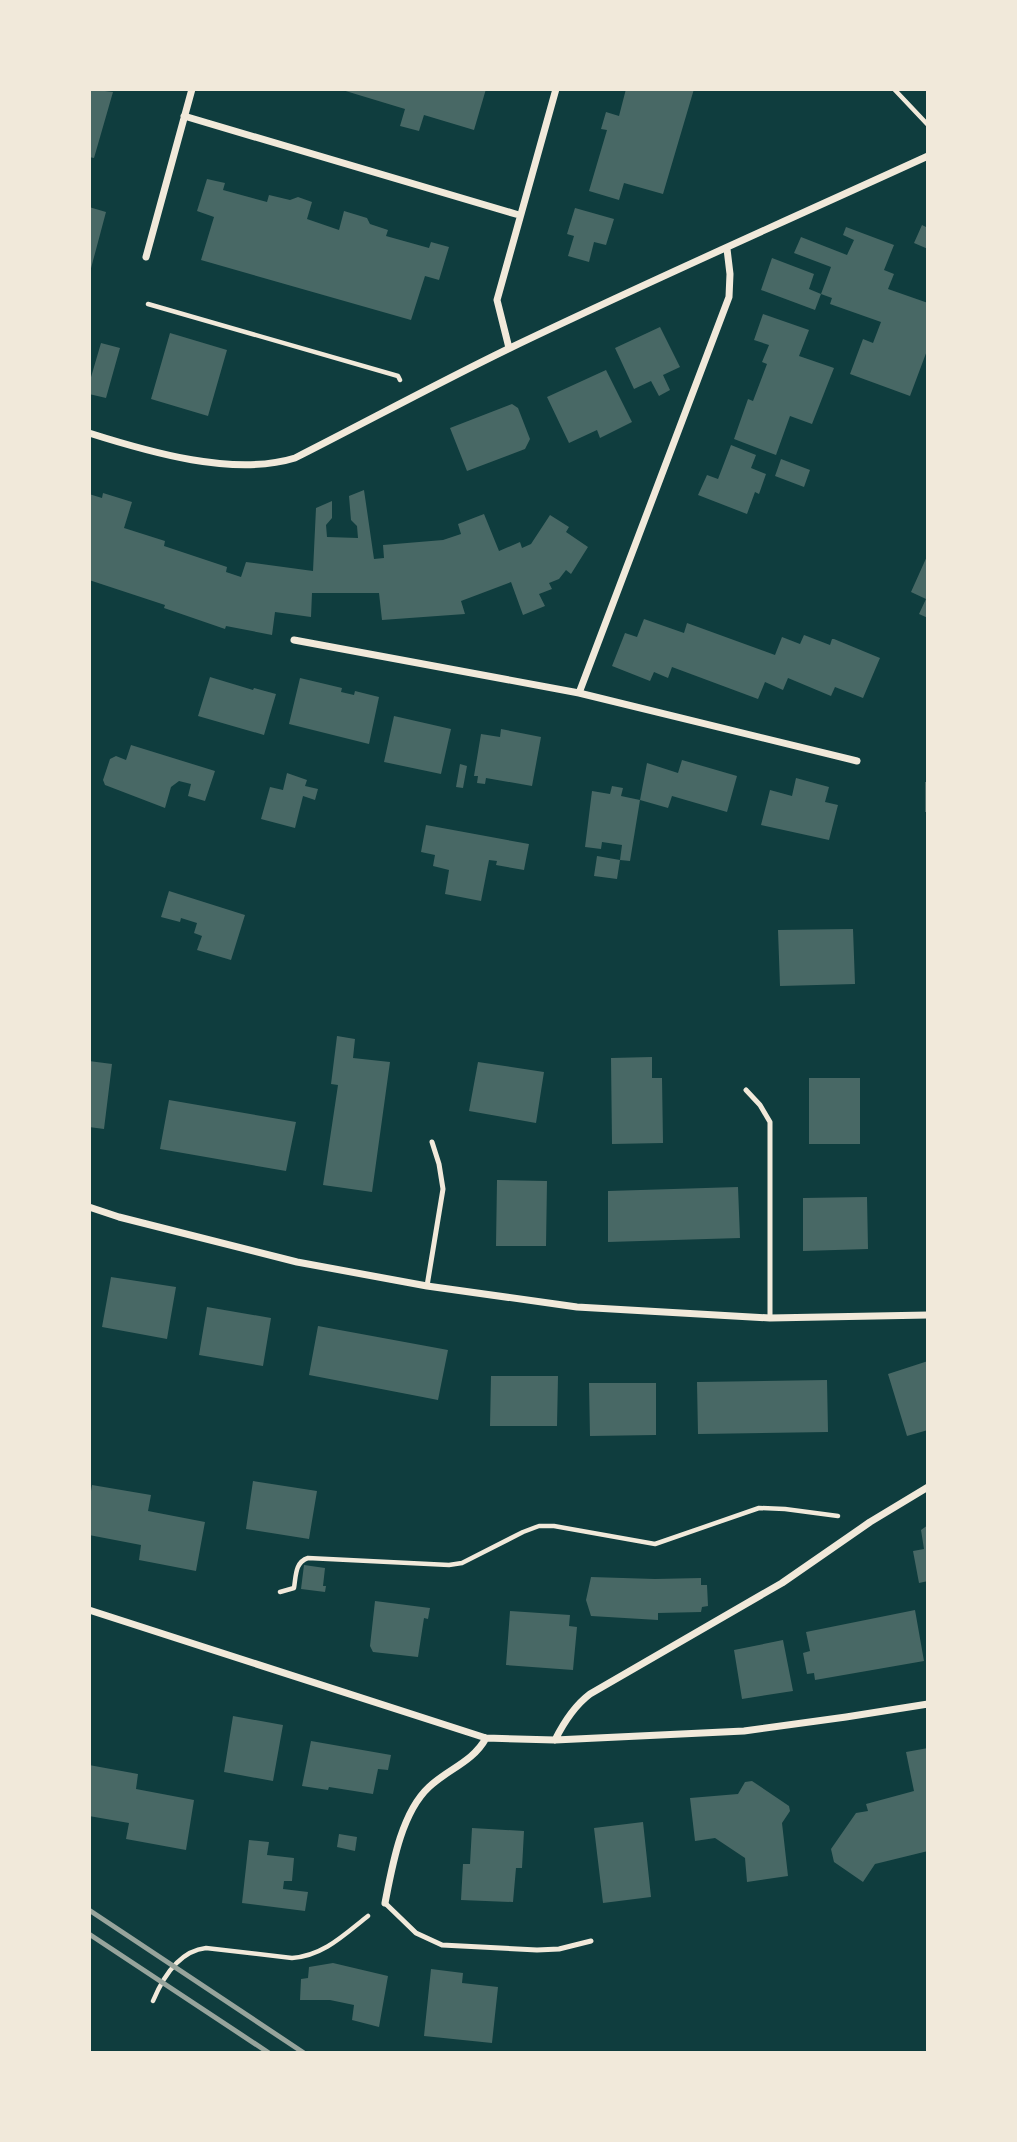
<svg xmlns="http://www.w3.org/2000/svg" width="1017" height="2142" viewBox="0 0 1017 2142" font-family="Manrope,sans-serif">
  <rect width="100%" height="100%" fill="#0f3d3e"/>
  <path fill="#486865" d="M 89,89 L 113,92 L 94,158 L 89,157 Z
    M 339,89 L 486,89 L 474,130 L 424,115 L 419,131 L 400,126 L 405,109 Z
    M 626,89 L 694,89 L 663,194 L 624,183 L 619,200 L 589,191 L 607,130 L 601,129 L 606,112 L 619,116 Z
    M 207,179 L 225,183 L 223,190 L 267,202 L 269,195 L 290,200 L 298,197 L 312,202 L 307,219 L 339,230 L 344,211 L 367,218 L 370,224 L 388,230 L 386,236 L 429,248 L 431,242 L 449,247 L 439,280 L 425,276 L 411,320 L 201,260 L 214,217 L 197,211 Z
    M 89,207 L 106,212 L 90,272 L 89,272 Z
    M 575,208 L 614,219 L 606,245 L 594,242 L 589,262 L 568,256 L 574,236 L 567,234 Z
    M 922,225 L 928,228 L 928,249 L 914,243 Z
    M 846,227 L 894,245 L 884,270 L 894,274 L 888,289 L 928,303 L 928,348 L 910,396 L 850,374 L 863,339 L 873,343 L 881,322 L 830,304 L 832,298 L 821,294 L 815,310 L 761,290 L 772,258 L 814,274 L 809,289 L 821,294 L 831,267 L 794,253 L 801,237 L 847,255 L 854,240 L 843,235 Z
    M 763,314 L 809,330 L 799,356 L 834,368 L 812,424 L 790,416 L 776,455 L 734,439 L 748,399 L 753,401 L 767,364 L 762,362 L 769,345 L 754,340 Z
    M 660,327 L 680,367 L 663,375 L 670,390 L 659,396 L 651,381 L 634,389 L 615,348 Z
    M 170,333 L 227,350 L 208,416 L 151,399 Z
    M 101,343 L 120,348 L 106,398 L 89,394 L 89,384 Z
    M 606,370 L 632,422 L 600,438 L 597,430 L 569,443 L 547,397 Z
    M 512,404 L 518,408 L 530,439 L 525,449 L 467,471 L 450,428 Z
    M 731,445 L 756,455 L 751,468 L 766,474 L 759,494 L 755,492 L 747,514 L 698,495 L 707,475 L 718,479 Z
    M 781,459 L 810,470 L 804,487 L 775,476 Z
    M 364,490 L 374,559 L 384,558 L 383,545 L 443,540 L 461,534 L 458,524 L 484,514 L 499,551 L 520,542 L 522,548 L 531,544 L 550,515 L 569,527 L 566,532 L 588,547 L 571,574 L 566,570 L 559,579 L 549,583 L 552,589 L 539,594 L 545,606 L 523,615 L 511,582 L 461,601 L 465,614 L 382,620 L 379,593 L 312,593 L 311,617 L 275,612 L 272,635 L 226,626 L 225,629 L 164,608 L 165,605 L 89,580 L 89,494 L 102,498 L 103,493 L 132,502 L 124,528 L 165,541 L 164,546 L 227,567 L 226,572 L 241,577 L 246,562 L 313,571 L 316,508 L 332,501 L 332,518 L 326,525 L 327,537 L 358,538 L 357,526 L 351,520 L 349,496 Z
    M 928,554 L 928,618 L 919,614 L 926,599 L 911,592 Z
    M 644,619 L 684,633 L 687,623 L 775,655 L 782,637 L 800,644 L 804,635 L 830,645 L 832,639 L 834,639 L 880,658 L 863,698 L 835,687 L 831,696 L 788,678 L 783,690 L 765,682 L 758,699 L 672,667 L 668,678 L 654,672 L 650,681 L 612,666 L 625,633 L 637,637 Z
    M 210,677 L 253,690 L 254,688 L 276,694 L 264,735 L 198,716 Z
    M 300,678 L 342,688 L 341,692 L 354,695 L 355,691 L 379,697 L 369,744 L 289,724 Z
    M 394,716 L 451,729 L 441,774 L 384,762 Z
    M 501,729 L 541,737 L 532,786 L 486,778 L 485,784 L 477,783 L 478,776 L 474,776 L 481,734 L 500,737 Z
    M 131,745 L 215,771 L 205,801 L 188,796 L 191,784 L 179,781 L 171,787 L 165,808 L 105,785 L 103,780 L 110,759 L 116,756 L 126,760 Z
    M 682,760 L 737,776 L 727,812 L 672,796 L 668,808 L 640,800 L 647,763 L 678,773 Z
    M 460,764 L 467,766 L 463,788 L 456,787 Z
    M 287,773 L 307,780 L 305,786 L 318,789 L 315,800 L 303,796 L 295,828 L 261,819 L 270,787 L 283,790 Z
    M 796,778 L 829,787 L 825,802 L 838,805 L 829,840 L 761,825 L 770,790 L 792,796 Z
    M 925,782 L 928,782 L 928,812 L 925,812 Z
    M 612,786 L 623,788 L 621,796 L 640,800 L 630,861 L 620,860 L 622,845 L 602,842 L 601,849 L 585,847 L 592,791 L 610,794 Z
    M 426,825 L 529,844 L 524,870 L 496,865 L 497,861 L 489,860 L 481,901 L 445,894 L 449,870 L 433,866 L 435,855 L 421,852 Z
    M 597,856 L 620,860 L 617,879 L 594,876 Z
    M 169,891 L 245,915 L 231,960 L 197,950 L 202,936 L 194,933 L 197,923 L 181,918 L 180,922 L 161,917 Z
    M 853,929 L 855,984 L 780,986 L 778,930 Z
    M 337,1036 L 355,1039 L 353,1058 L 390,1062 L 372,1192 L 323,1185 L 338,1085 L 331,1084 Z
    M 652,1057 L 652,1078 L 662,1078 L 663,1143 L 612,1144 L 611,1058 Z
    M 89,1061 L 112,1064 L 104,1129 L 89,1127 Z
    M 478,1062 L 544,1072 L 536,1123 L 469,1111 Z
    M 809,1078 L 860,1078 L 860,1144 L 809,1144 Z
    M 169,1100 L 296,1122 L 286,1171 L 160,1149 Z
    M 497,1180 L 547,1181 L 546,1246 L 496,1246 Z
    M 738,1187 L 740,1238 L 608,1242 L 608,1191 Z
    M 867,1197 L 868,1249 L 803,1251 L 803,1198 Z
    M 111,1277 L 176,1287 L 167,1339 L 102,1327 Z
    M 207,1307 L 271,1318 L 263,1366 L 199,1355 Z
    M 318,1326 L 448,1350 L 438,1400 L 309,1375 Z
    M 928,1361 L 928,1430 L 907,1436 L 888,1374 Z
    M 491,1376 L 558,1376 L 557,1426 L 490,1426 Z
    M 827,1380 L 828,1432 L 698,1434 L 697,1382 Z
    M 589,1383 L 656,1383 L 656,1435 L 590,1436 Z
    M 253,1481 L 317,1491 L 309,1539 L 246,1529 Z
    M 92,1485 L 151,1495 L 148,1511 L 205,1522 L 196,1571 L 139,1560 L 141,1545 L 89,1535 L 89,1503 Z
    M 928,1525 L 928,1581 L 919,1583 L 913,1551 L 924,1549 L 921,1530 Z
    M 304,1565 L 325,1568 L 323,1586 L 326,1586 L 325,1592 L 301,1589 Z
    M 591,1577 L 655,1579 L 701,1578 L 701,1585 L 707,1585 L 708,1606 L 702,1607 L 701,1612 L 658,1613 L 658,1620 L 591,1616 L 586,1600 Z
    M 375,1601 L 430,1608 L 428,1619 L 424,1618 L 418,1657 L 373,1652 L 370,1646 Z
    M 915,1610 L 924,1661 L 815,1680 L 814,1673 L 807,1674 L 803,1653 L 810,1651 L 806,1632 Z
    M 510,1611 L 570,1615 L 569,1626 L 577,1627 L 573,1670 L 506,1665 Z
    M 783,1640 L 793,1691 L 742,1699 L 734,1650 Z
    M 233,1716 L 283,1725 L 273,1781 L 224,1772 Z
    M 311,1741 L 391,1755 L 388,1770 L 378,1769 L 373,1794 L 329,1787 L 328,1790 L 302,1786 Z
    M 928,1748 L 928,1851 L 875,1864 L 863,1882 L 834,1862 L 831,1849 L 856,1813 L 868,1811 L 866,1804 L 914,1791 L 906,1752 Z
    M 89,1765 L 138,1774 L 136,1789 L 194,1800 L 186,1850 L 126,1839 L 129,1823 L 89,1816 Z
    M 752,1781 L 789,1806 L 790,1811 L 782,1823 L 788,1876 L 747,1882 L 745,1858 L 715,1838 L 695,1841 L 690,1798 L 738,1794 L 745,1782 Z
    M 643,1822 L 651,1897 L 603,1903 L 594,1828 Z
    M 472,1828 L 524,1831 L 522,1868 L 516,1868 L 513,1902 L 461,1900 L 463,1864 L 470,1864 Z
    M 339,1834 L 357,1837 L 355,1851 L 337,1847 Z
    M 249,1840 L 269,1842 L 267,1855 L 294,1858 L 292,1881 L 284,1881 L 283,1889 L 308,1892 L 305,1911 L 242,1903 Z
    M 333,1963 L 388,1976 L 379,2027 L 352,2020 L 354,2005 L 330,2000 L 300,2000 L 301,1979 L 308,1978 L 309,1967 Z
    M 431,1969 L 463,1973 L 462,1983 L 498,1987 L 492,2043 L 424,2036 Z"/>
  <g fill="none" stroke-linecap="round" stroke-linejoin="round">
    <path stroke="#f1e9da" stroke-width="4.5" d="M 894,89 L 928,125
      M 148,304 L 398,376 L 400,380
      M 280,1592 L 294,1588 C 296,1576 295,1562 308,1558 L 449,1565 L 462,1563 L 523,1532 L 539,1526 L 554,1526 L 655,1544 L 759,1508 L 785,1509 L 838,1516
      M 153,2001 C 163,1977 179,1951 206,1948 L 292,1958 C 323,1956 344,1935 368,1916"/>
    <path stroke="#f1e9da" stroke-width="5" d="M 746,1090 L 760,1105 L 770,1122 L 770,1318
      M 427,1286 L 443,1189 L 439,1164 L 432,1142
      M 385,1903 L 416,1933 L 442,1945 L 537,1950 L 559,1949 L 591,1941"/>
    <path stroke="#f1e9da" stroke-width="7" d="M 184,116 L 519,215
      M 146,257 L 192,89
      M 509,348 L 497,300 L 556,89
      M 89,433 C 149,452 234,477 295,458 C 366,422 436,384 508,349 C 647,282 788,220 928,156
      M 294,640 L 579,693 L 857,761
      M 579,693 L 729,297 L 730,274 L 727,249
      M 89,1207 L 119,1217 L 297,1262 L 427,1286 L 577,1307 L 770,1318 L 928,1315
      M 89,1610 L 486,1738 L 555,1740 L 744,1731 L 846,1717 L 928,1704
      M 555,1740 C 564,1722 574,1706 590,1694 L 782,1583 L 870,1522 L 928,1487
      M 385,1903 C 392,1867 401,1813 429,1787 C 448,1769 473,1762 486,1738"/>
    <path stroke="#97a49c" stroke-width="5" d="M 89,1910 L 304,2053
      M 89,1934 L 269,2053"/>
  </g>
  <rect width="1017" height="2142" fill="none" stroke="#f1e9da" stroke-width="182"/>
</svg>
